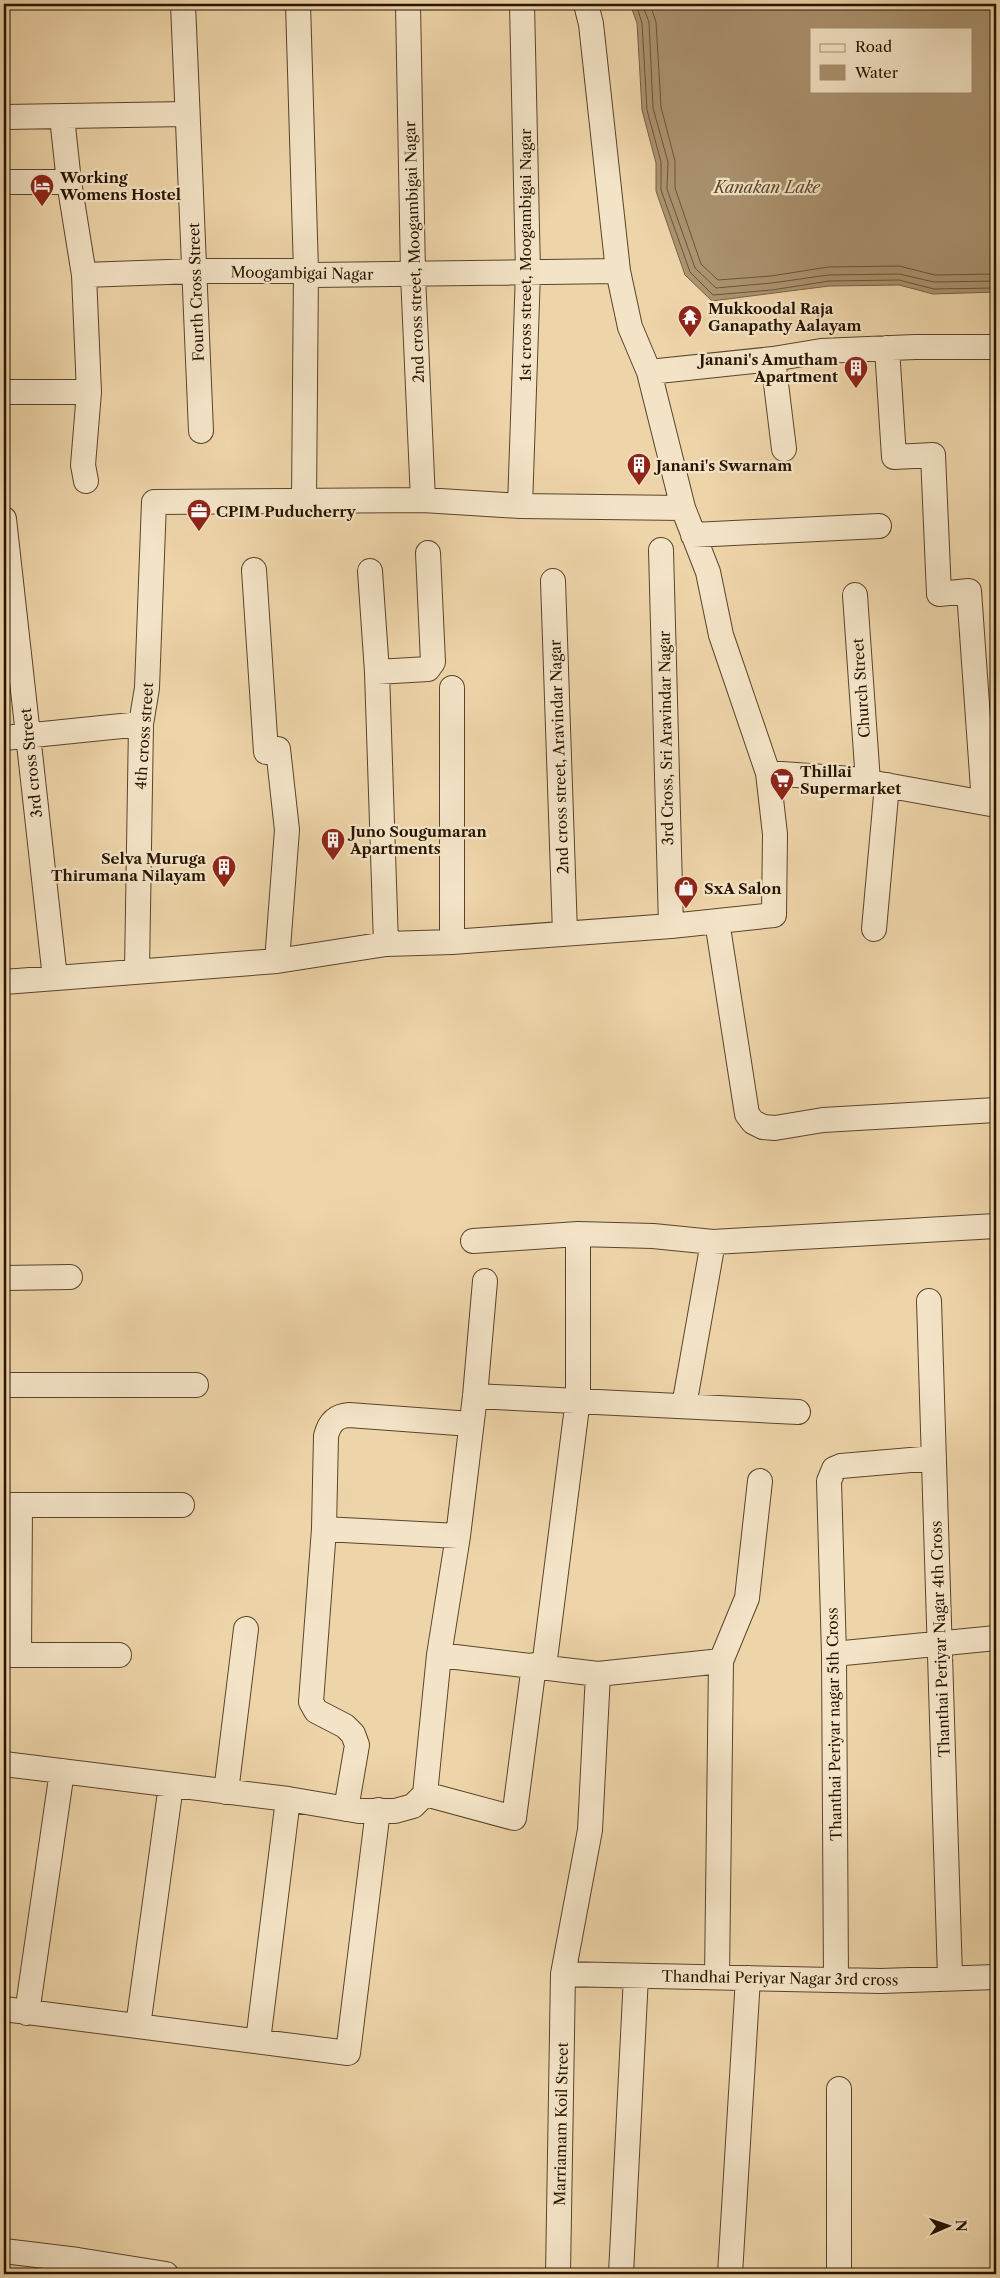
<svg xmlns="http://www.w3.org/2000/svg" width="1000" height="2278" viewBox="0 0 1000 2278" font-family="'Libre Caslon Text',serif">
  <rect width="100%" height="100%" fill="#eed5a9"/>
  <filter id="stains"><feTurbulence type="fractalNoise" baseFrequency=".004" numOctaves="4"/><feColorMatrix values="0 0 0 0 .2 0 0 0 0 .09 0 0 0 0 .02 0 0 0 .5 -.17"/></filter>
  <radialGradient id="worn" r=".72"><stop offset=".6" stop-color="#630" stop-opacity="0"/><stop offset="1" stop-color="#630" stop-opacity=".3"/></radialGradient>
  <path fill="#ab9370" stroke="#776043" fill-rule="evenodd" d="M 630,4 L 996,4 L 996,292 L 933,294 L 899,285 L 829,286 L 712,301 L 685,275 L 656,191 L 656,163 L 642,110 L 637,23 ZM 811,29 L 971,29 L 971,91 L 811,91 Z"/>
  <g fill="none" stroke-linecap="round" stroke-linejoin="round">
    <path stroke="#6a5438" stroke-width="1" d="M 636,4 L 642,23 L 647,110 L 661,162 L 661,190 L 690,272 L 713,295 L 772,290 L 829,281 L 899,280 L 934,289 L 996,288
      M 642,4 L 649,22 L 653,108 L 668,162 L 667,189 L 695,268 L 716,288 L 772,283 L 828,275 L 899,274 L 934,282 L 996,281
      M 650,4 L 656,22 L 661,107 L 675,161 L 675,188 L 701,264 L 718,280 L 771,276 L 828,267 L 899,266 L 935,275 L 996,274"/>
    <defs>
      <path id="minor" d="M 183,4 L 201,431
        M 298,4 L 306,271 L 304,500
        M 408,4 L 413,275 L 423,500
        M 586,4 L 591,24 L 618,271
        M 4,117 L 187,114
        M 62,117 L 69,182
        M 4,182 L 69,182 L 84,275 L 89,392 L 83,465 L 86,481
        M 887,348 L 894,457 L 933,455 L 939,594 L 969,591 L 984,803
        M 773,359 L 784,449
        M 649,372 L 773,359 L 821,351 L 915,347 L 996,347
        M 4,392 L 89,392
        M 520,506 L 528,272 L 522,4
        M 4,519 L 55,978
        M 693,535 L 879,526
        M 661,550 L 671,926
        M 254,570 L 266,752 L 278,749 L 287,830 L 277,961
        M 370,571 L 377,672 L 386,944
        M 553,581 L 565,933
        M 855,595 L 868,782
        M 377,672 L 428,669 L 433,662 L 428,553
        M 452,688 L 452,942
        M 4,738 L 141,724
        M 768,773 L 852,779 L 996,805
        M 717,921 L 747,1114 L 753,1122 L 763,1127 L 775,1128 L 823,1120 L 996,1110
        M 874,929 L 887,785
        M 137,971 L 141,724 L 147,688 L 154,502 L 423,500 L 520,506 L 683,508
        M 4,982 L 277,961 L 386,944 L 452,942 L 671,926 L 774,915 L 775,834 L 768,773 L 721,635 L 708,572 L 683,508 L 649,372 L 630,327 L 618,271 L 313,275 L 306,271 L 196,271 L 84,275
        M 473,1241 L 578,1234 L 653,1236 L 713,1242
        M 4,1278 L 70,1277
        M 929,1301 L 950,1977
        M 4,1385 L 196,1385
        M 475,1396 L 798,1412
        M 684,1406 L 713,1242 L 996,1226
        M 4,1505 L 182,1505
        M 324,1529 L 458,1536
        M 834,1654 L 996,1638
        M 4,1655 L 119,1655
        M 19,1655 L 20,1505
        M 439,1655 L 598,1674 L 590,1830 L 563,1974 L 558,2274
        M 544,1667 L 578,1399 L 578,1234
        M 598,1674 L 721,1661
        M 4,1764 L 288,1799 L 359,1811 L 395,1811 L 413,1806 L 425,1794 L 514,1818 L 534,1665
        M 226,1792 L 246,1629
        M 425,1794 L 439,1655 L 458,1536 L 475,1396 L 485,1281
        M 346,1809 L 357,1745 L 353,1734 L 345,1726 L 316,1711 L 311,1702 L 324,1529 L 326,1436 C 329,1424 335,1416 349,1415 L 471,1424
        M 563,1974 L 881,1981 L 996,1977
        M 717,1977 L 721,1661 L 747,1598 L 760,1481
        M 836,1980 L 834,1654 L 829,1481 L 834,1469 L 841,1466 L 934,1458
        M 4,2009 L 348,2053 L 378,1810
        M 27,2013 L 62,1771
        M 138,2026 L 171,1785
        M 258,2041 L 288,1799
        M 4,2251 L 78,2260 L 166,2274
        M 621,2274 L 636,1976
        M 730,2274 L 748,1978
        M 839,2274 L 839,2089"/>
    </defs>
    <use href="#minor" stroke="#5a442a" stroke-width="26"/>
    <use href="#minor" stroke="#f4e4c7" stroke-width="24"/>
  </g>
  <defs>
    <symbol id="hotel-pin" viewBox="-11 -11 22 30"><path d="M0 17L-7.5 6A9.5 9.5 0 1 1 7.5 6Z" fill="#8f2418" stroke="#f4e4c7"/><path d="M-6-4.5h1.5V1H6V5H4.5V3h-9V5H-6ZM-4 0a1.8 1.8 0 1 1 3.6 0ZM.5 0V-2.5h3Q6-2.5 6 0Z" fill="#fff"/></symbol>
    <symbol id="temple-pin" viewBox="-11 -11 22 30"><path d="M0 17L-7.5 6A9.5 9.5 0 1 1 7.5 6Z" fill="#8f2418" stroke="#f4e4c7"/><path d="M0-6L5-2H3V0L6.5 2.5H4V6H1.5V3h-3V6H-4V2.5H-6.5L-3 0V-2H-5Z" fill="#fff"/></symbol>
    <symbol id="building-pin" viewBox="-11 -11 22 30"><path d="M0 17L-7.5 6A9.5 9.5 0 1 1 7.5 6Z" fill="#8f2418" stroke="#f4e4c7"/><path d="M-4-6H4V6H1V3H-1V6H-4ZM-2.5-4.3h1.7v1.8h-1.7ZM.8-4.3h1.7v1.8H.8ZM-2.5-1h1.7V.8h-1.7ZM.8-1h1.7V.8H.8Z" fill="#fff"/></symbol>
    <symbol id="office-pin" viewBox="-11 -11 22 30"><path d="M0 17L-7.5 6A9.5 9.5 0 1 1 7.5 6Z" fill="#8f2418" stroke="#f4e4c7"/><path d="M-6-3h4V-5.5h4V-3h4V5H-6ZM-1-4.5V-3h2v-1.5ZM-6 0V1H6V0Z" fill="#fff"/></symbol>
    <symbol id="supermarket-pin" viewBox="-11 -11 22 30"><path d="M0 17L-7.5 6A9.5 9.5 0 1 1 7.5 6Z" fill="#8f2418" stroke="#f4e4c7"/><path d="M-6-5.5h2.5l.6 2H6L4.5 2H-2.5L-4.4-4H-6ZM-1.5 3.2a1.3 1.3 0 1 0 .1 0ZM3 3.2a1.3 1.3 0 1 0 .1 0Z" fill="#fff"/></symbol>
    <symbol id="shop-pin" viewBox="-11 -11 22 30"><path d="M0 17L-7.5 6A9.5 9.5 0 1 1 7.5 6Z" fill="#8f2418" stroke="#f4e4c7"/><path d="M-5-2.5h2.3a2.7 3.5 0 0 1 5.4 0H5L5.5 6h-11ZM-1.5-2.5h3a1.5 2.3 0 0 0-3 0Z" fill="#fff"/></symbol>
  </defs>
  <g fill-rule="evenodd">
    <use href="#hotel-pin" x="28" y="172" width="28" height="38"/>
    <use href="#temple-pin" x="676" y="303" width="28" height="38"/>
    <use href="#building-pin" x="842" y="354" width="28" height="38"/>
    <use href="#building-pin" x="625" y="451" width="28" height="38"/>
    <use href="#office-pin" x="185" y="497" width="28" height="38"/>
    <use href="#supermarket-pin" x="768" y="766" width="28" height="38"/>
    <use href="#building-pin" x="319" y="826" width="28" height="38"/>
    <use href="#building-pin" x="210" y="853" width="28" height="38"/>
    <use href="#shop-pin" x="672" y="874" width="28" height="38"/>
  </g>
  <g text-anchor="middle" dominant-baseline="central" stroke-width="4.5" stroke-linejoin="round" paint-order="stroke">
    <g font-size="15" font-weight="bold" fill="#281400" stroke="#f4e4c7" text-anchor="start">
      <text x="60" y="177">Working<tspan x="60" dy="17">Womens Hostel</tspan></text>
      <text x="708" y="308">Mukkoodal Raja<tspan x="708" dy="17">Ganapathy Aalayam</tspan></text>
      <text x="838" y="359" text-anchor="end">Janani's Amutham<tspan x="838" dy="17">Apartment</tspan></text>
      <text x="656" y="465">Janani's Swarnam</text>
      <text x="216" y="511">CPIM Puducherry</text>
      <text x="800" y="771">Thillai<tspan x="800" dy="17">Supermarket</tspan></text>
      <text x="350" y="831">Juno Sougumaran<tspan x="350" dy="17">Apartments</tspan></text>
      <text x="206" y="858" text-anchor="end">Selva Muruga<tspan x="206" dy="17">Thirumana Nilayam</tspan></text>
      <text x="704" y="888">SxA Salon</text>
    </g>
    <g font-size="15" fill="#281400" stroke="#f4e4c7">
      <text transform="translate(414 252) rotate(-92)">2nd cross street, Moogambigai Nagar</text>
      <text transform="translate(525 255) rotate(-90)">1st cross street, Moogambigai Nagar</text>
      <text transform="translate(302 273) rotate(1)">Moogambigai Nagar</text>
      <text transform="translate(196 292) rotate(-92)">Fourth Cross Street</text>
      <text transform="translate(861 688) rotate(-94)">Church Street</text>
      <text transform="translate(144 736) rotate(-86)">4th cross street</text>
      <text transform="translate(666 738) rotate(-91)">3rd Cross, Sri Aravindar Nagar</text>
      <text transform="translate(559 757) rotate(-92)">2nd cross street, Aravindar Nagar</text>
      <text transform="translate(31 763) rotate(-96)">3rd cross Street</text>
      <text transform="translate(940 1639) rotate(-92)">Thanthai Periyar Nagar 4th Cross</text>
      <text transform="translate(834 1724) rotate(-91)">Thanthai Periyar nagar 5th Cross</text>
      <text transform="translate(780 1978) rotate(1)">Thandhai Periyar Nagar 3rd cross</text>
      <text transform="translate(561 2124) rotate(-89)">Marriamam Koil Street</text>
    </g>
    <g font-size="16" font-style="italic" fill="#5c472d" stroke="#f4e4c7">
      <text x="767" y="187">Kanakan Lake</text>
    </g>
  </g>
  <rect width="1000" height="2278" fill="none" stroke="#eed5a9" stroke-width="20"/>
  <rect x="5" y="5" width="990" height="2268" fill="none" stroke="#281400" stroke-width="2.5"/>
  <rect x="10" y="10" width="980" height="2258" fill="none" stroke="#281400"/>
  <rect x="810" y="28" width="162" height="65" fill="#f4e4c7" stroke="#a29177"/>
  <rect x="820" y="44" width="25" height="8" fill="#f4e4c7" stroke="#a29177"/>
  <text x="855" y="52" font-size="15" fill="#281400">Road</text>
  <rect x="820" y="65" width="25" height="15" fill="#ab9370" stroke="#a29177"/>
  <text x="855" y="78" font-size="15" fill="#281400">Water</text>
  <g transform="translate(948 2226) rotate(88)" stroke="#f4e4c7" stroke-width="4" paint-order="stroke">
  <path d="M0-4L9 19L0 12L-9 19Z" fill="#281400"/>
  <text y="-8" font-size="14" font-weight="bold" text-anchor="middle" fill="#281400">N</text>
  </g>
  <rect width="100%" height="100%" filter="url(#stains)"/>
  <rect width="100%" height="100%" fill="url(#worn)"/>
</svg>
